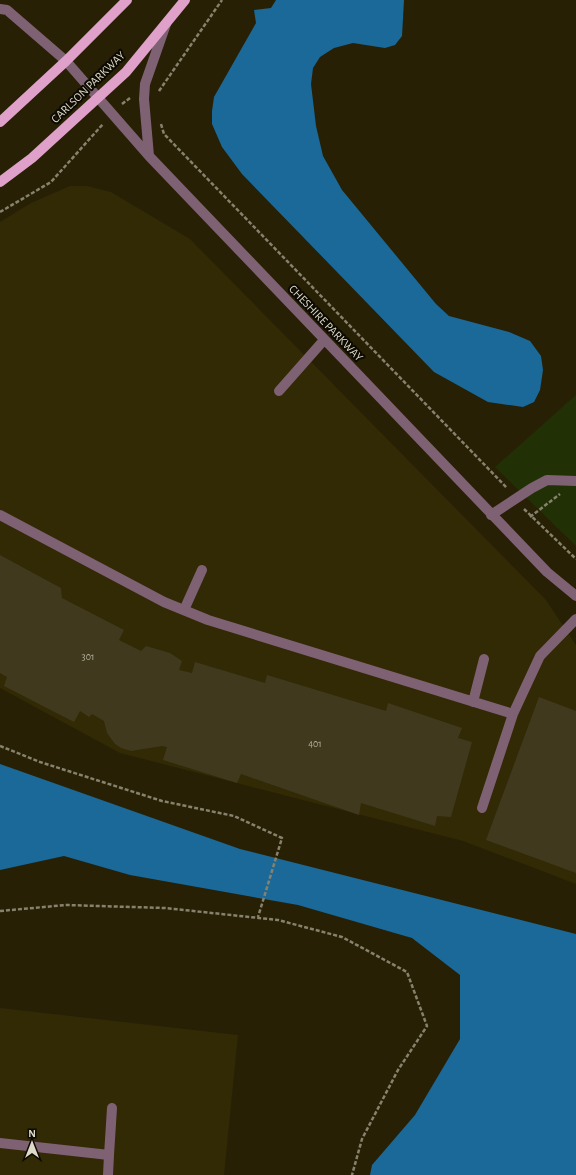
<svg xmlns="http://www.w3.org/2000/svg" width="576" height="1175" viewBox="0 0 576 1175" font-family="'Alegreya Sans',sans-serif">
  <rect width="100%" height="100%" fill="#272005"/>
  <path fill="#322905" d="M 70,186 L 87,186 L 111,192 L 190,239 L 546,600 L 576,645 L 576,884 L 463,841 L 120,753 L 0,688 L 0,222 L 31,203 Z
    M 0,1008 L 238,1035 L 224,1175 L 0,1175 Z"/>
  <path fill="#213105" d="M 576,395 L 576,546 L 495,467 Z"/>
  <path fill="#1b6998" d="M 276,0 L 404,0 L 402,36 L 395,45 L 385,48 L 353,43 L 334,48 L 320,57 L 313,68 L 311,84 L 316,126 L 323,156 L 342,190 L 436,304 L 449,316 L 509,332 L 530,341 L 541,356 L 543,370 L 540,390 L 534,402 L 523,407 L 488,402 L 434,372 L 242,174 L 222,147 L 212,124 L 212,111 L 214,97 L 256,23 L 254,10 L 271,8 Z
    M 0,764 L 240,849 L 576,934 L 576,1175 L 370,1175 L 372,1165 L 415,1115 L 460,1039 L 460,975 L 412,938 L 298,905 L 130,875 L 64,856 L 0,870 Z"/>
  <path fill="#40391e" d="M 0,555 L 61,588 L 62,598 L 124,630 L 119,640 L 141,651 L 146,646 L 170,653 L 182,661 L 179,670 L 192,673 L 195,662 L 265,683 L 267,675 L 386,711 L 388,703 L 462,728 L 458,738 L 472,742 L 451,817 L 437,816 L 435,826 L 361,803 L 359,815 L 241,774 L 237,783 L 163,760 L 167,747 L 162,746 L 131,751 L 121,748 L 115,744 L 107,733 L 104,721 L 92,714 L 89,717 L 80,711 L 74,722 L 4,686 L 7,677 L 0,673 Z
    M 539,697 L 576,711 L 576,873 L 486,840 Z"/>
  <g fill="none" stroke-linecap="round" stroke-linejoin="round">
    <path stroke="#87826d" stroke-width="2.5" stroke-dasharray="4 2" stroke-linecap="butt" d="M 159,91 L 222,0
      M 122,104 L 130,98
      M 161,124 L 164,134 L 507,488
      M 0,212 L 51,182 L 103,124
      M 524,509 L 576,559
      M 530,517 L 560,494
      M 0,746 L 40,762 L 162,801 L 234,816 L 282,838 L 258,917
      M 0,911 L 66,905 L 165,908 L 278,920 L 342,937 L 407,972 L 427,1026 L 398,1070 L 362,1139 L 352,1175"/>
    <path stroke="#7f6174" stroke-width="10" d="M 0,9 L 7,10 L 66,61 L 149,156 L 547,572 L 576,596
      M 149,156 L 144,99 L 145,84 L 166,24
      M 279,391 L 324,340
      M 0,515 L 164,602 L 208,620 L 513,714
      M 491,515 L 532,488 L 547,480 L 576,481
      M 184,610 L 202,570
      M 473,702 L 484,659
      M 482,808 L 513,714 L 540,656 L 576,619
      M 0,1143 L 109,1155 L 112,1108
      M 108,1175 L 109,1155"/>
    <path stroke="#dfa1c9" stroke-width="10" d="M 0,122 L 66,61 L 127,0
      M 0,182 L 32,158 L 126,72 L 185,0"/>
  </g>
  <g text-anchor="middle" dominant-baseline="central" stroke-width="4" stroke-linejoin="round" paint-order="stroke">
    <g font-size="10" fill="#b6b29f">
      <text x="88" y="657">301</text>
      <text x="315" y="744">401</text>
    </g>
    <g font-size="12" fill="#dedaca" stroke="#0d0a02">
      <text transform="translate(88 87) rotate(-44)">CARLSON PARKWAY</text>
      <text transform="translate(326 323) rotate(46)">CHESHIRE PARKWAY</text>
    </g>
  </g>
  <g transform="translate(32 1143)" stroke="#0d0a02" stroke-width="3" paint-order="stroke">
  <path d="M0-3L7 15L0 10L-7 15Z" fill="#dedaca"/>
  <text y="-6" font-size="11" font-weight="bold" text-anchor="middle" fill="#dedaca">N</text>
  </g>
</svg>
